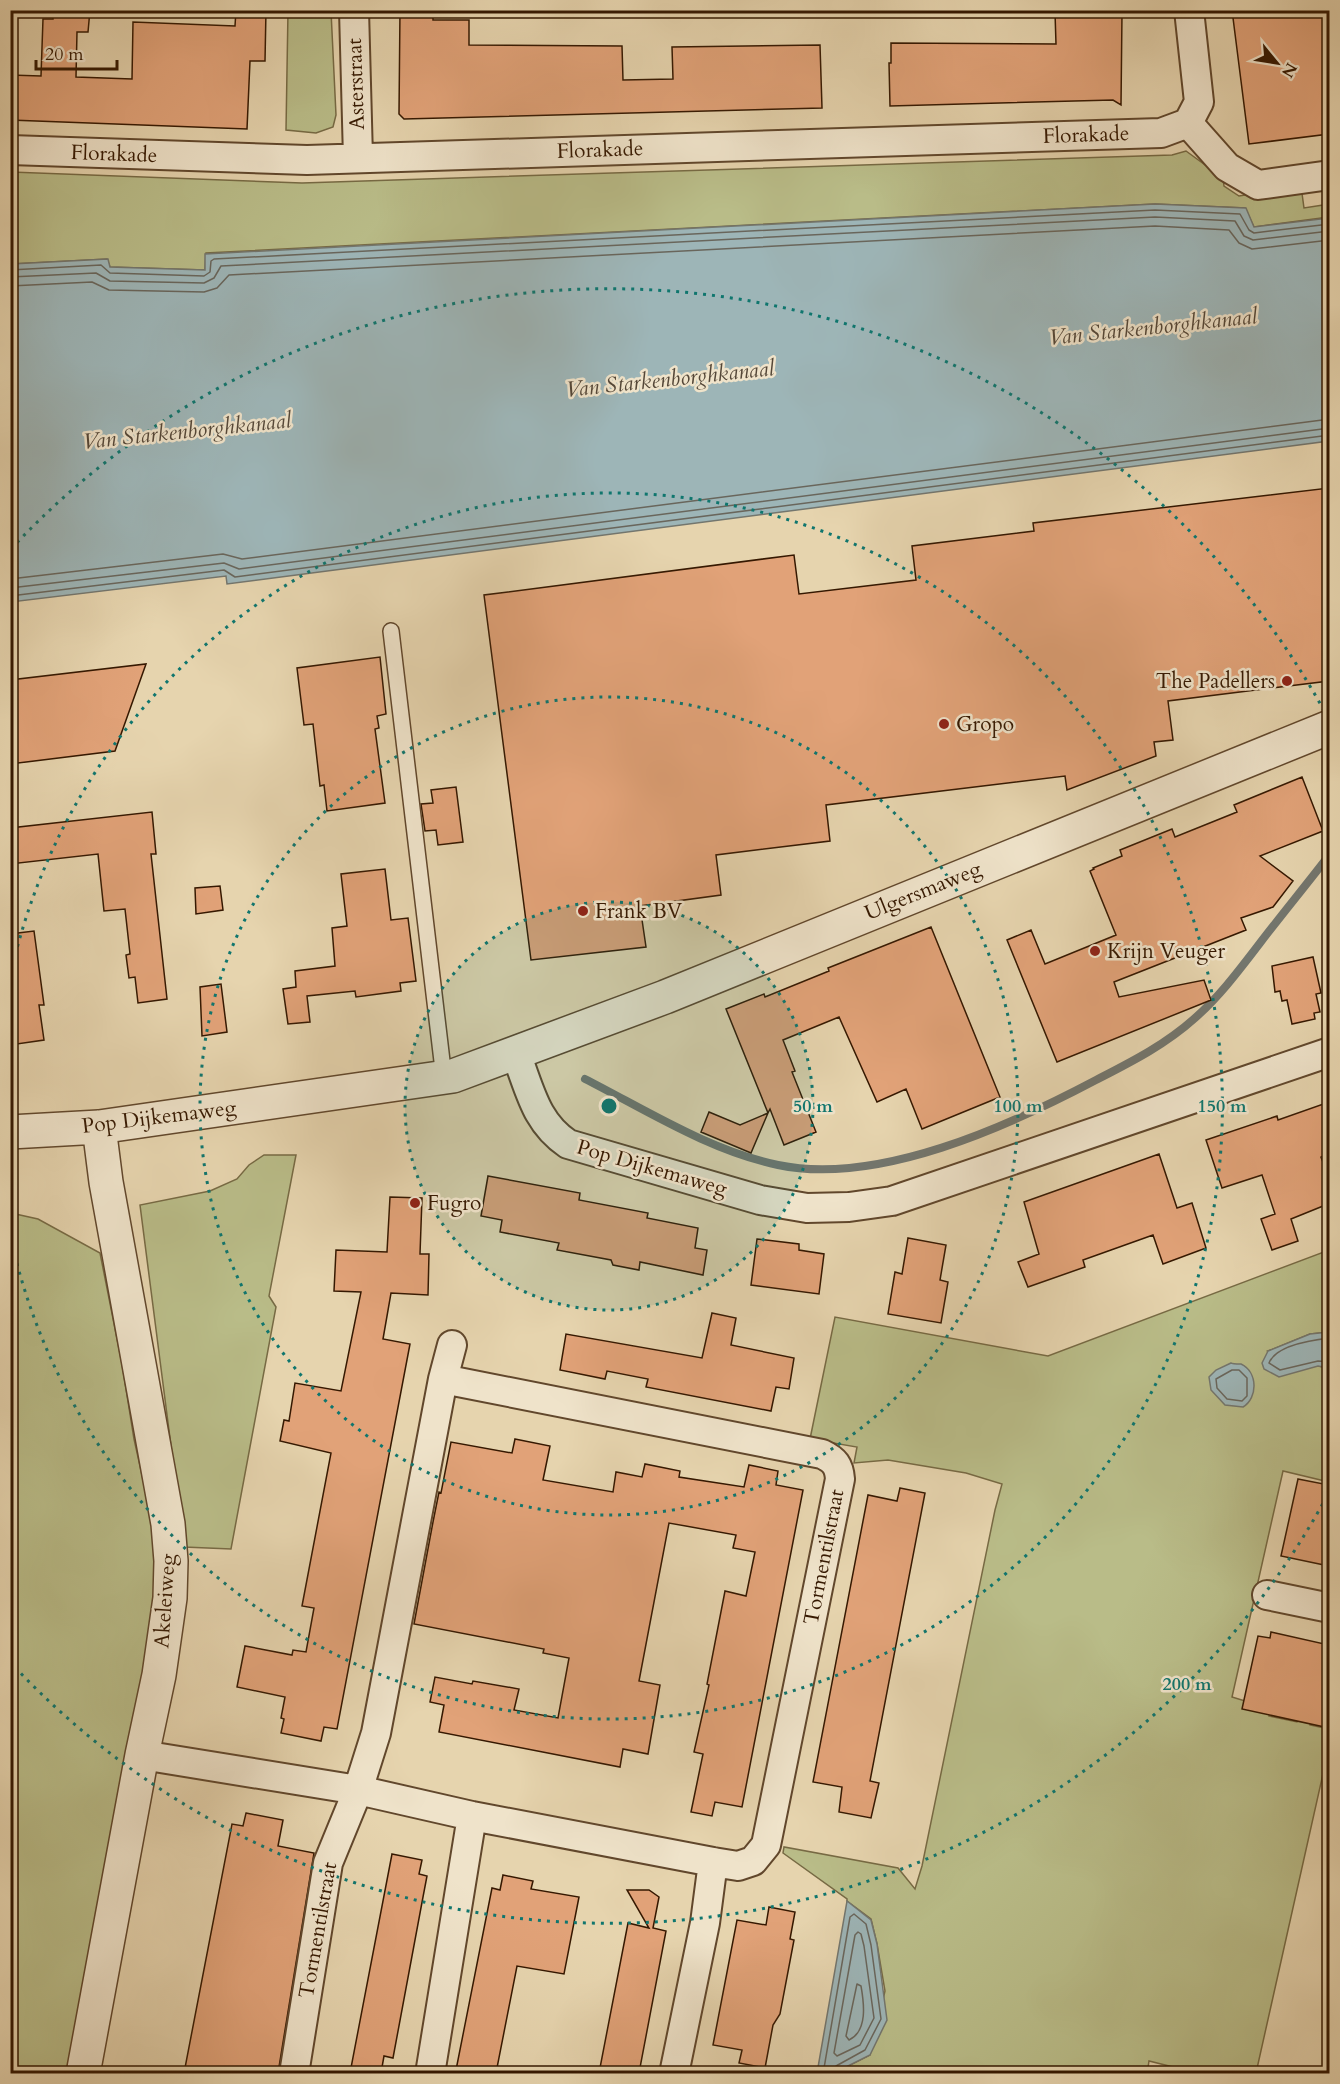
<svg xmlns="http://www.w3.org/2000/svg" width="1340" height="2084" viewBox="0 0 1340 2084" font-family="Cardo,serif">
  <rect width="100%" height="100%" fill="#e6d4ae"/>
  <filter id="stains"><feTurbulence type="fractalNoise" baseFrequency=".00333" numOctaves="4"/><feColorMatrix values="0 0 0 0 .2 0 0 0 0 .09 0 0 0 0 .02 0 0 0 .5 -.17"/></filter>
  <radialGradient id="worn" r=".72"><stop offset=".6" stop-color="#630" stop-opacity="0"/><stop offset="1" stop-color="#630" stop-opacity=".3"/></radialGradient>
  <path fill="#b9bc88" stroke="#776a44" stroke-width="1.5" d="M 288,11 L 331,11 L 336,115 L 333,127 L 316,133 L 286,130 Z
    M 1186,151 L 1223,178 L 1224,186 L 1239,196 L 1301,186 L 1304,208 L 1330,204 L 1329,217 L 1254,227 L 1245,208 L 1155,204 L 206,253 L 205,270 L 110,267 L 107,259 L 11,264 L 11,172 L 302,183 L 1172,155 Z
    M 264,1155 L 296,1155 L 269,1296 L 276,1307 L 231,1549 L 184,1547 L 140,1205 L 210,1191 L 237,1179 L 249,1165 Z
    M 11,1213 L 38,1219 L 100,1253 L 122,1364 L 134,1439 L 158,1547 L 159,1606 L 73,2073 L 11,2074 Z
    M 1329,1250 L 1329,1332 L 1310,1334 L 1268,1351 L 1318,1366 L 1329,1368 L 1329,1482 L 1283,1471 L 1232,1697 L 1271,1709 L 1269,1716 L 1297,1722 L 1299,1716 L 1311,1719 L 1310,1725 L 1329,1729 L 1329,1747 L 1256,2073 L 1197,2073 L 1149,2061 L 1147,2074 L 834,2073 L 870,2055 L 885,1991 L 877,1944 L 871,1919 L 847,1901 L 847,1899 L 783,1853 L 784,1847 L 898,1868 L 915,1889 L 922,1866 L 995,1510 L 1002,1484 L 966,1473 L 888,1460 L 854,1463 L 857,1447 L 810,1439 L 835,1317 L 1048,1356 Z"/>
  <path fill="#9db5b7" stroke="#73766e" stroke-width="1.5" d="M 1155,204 L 1246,208 L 1254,227 L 1329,218 L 1329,441 L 227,584 L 226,576 L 11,602 L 11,264 L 108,259 L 110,267 L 205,270 L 205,254 Z
    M 1329,1332 L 1329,1368 L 1318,1366 L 1279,1377 L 1264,1369 L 1262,1363 L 1268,1351 L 1310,1334 Z
    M 1231,1363 C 1232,1364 1240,1364 1241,1364 C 1258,1372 1258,1398 1243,1407 L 1225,1405 L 1211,1390 L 1209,1377 L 1216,1370 Z
    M 847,1901 L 871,1920 L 877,1944 L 887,2020 L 870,2055 L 834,2073 L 817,2073 Z"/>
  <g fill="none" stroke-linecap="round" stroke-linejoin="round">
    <path stroke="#69665c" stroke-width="1.5" d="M 10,270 L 101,265 L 110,273 L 204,276 L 210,272 L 211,261 L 214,259 L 1155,210 L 1240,214 L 1249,230 L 1254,233 L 1330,224
      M 10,277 L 96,273 L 110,281 L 204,283 L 214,278 L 221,266 L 1155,217 L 1235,221 L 1244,236 L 1253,240 L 1330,231
      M 10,286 L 92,282 L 109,290 L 204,292 L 217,288 L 229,275 L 1155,226 L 1229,230 L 1239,243 L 1252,249 L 1330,240
      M 10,579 L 223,554 L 242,559 L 1330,419
      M 10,588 L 224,563 L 239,569 L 1330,428
      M 10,596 L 224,570 L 235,577 L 1330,435
      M 1330,1338 C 1312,1340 1276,1345 1269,1363 L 1280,1370 L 1318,1361 L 1330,1362
      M 1232,1370 L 1239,1370 L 1247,1378 L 1247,1396 L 1242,1401 L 1227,1399 L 1217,1388 L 1216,1379 Z
      M 858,1932 L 861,1934 L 864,1946 L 874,2018 L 860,2045 L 837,2056 L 834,2053 L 855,1935 Z
      M 857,1984 L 861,1986 C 864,2003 868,2031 849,2040 L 846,2036 Z
      M 823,2074 L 850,1917 L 854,1914 L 866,1924 L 871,1945 L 881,2019 L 865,2050 L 836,2066 L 833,2074"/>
    <path stroke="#73766e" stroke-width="8" d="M 585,1079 C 646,1110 710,1151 778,1165 C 878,1186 1009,1126 1096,1080 C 1131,1062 1165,1045 1195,1018 C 1220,996 1240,969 1260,943 C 1283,913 1307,884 1330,854"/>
  </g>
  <path fill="#e1a278" stroke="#351801" stroke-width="1.5" d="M 53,10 L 90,10 L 88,32 L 77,32 L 76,77 L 132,79 L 133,22 L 235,26 L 236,10 L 266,10 L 265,61 L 250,61 L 247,129 L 10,120 L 10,75 L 41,76 L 43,19 L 53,19 Z
    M 400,10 L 433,10 L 433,20 L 469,20 L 469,45 L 622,46 L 623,80 L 673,79 L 672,47 L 820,45 L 822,108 L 404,119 L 399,114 Z
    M 1232,10 L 1329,10 L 1329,134 L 1249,144 Z
    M 1055,12 L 1122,13 L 1121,105 L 1113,100 L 890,106 L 889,63 L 891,63 L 891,43 L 1056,44 Z
    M 1329,488 L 1329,681 L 1168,701 L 1173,740 L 1154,742 L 1156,756 L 1067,790 L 1065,776 L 826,805 L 830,841 L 716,855 L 721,895 L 640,906 L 646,947 L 531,960 L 484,595 L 794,555 L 799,594 L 916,580 L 912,546 L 1034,531 L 1033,523 Z
    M 380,657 L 386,714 L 377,716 L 379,728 L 375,729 L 385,803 L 327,811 L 324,785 L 320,786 L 313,724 L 304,725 L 297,668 Z
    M 146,664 L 115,751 L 10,764 L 10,680 Z
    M 1302,777 L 1323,831 L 1260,856 L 1293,881 L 1273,907 L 1241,918 L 1246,930 L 1114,982 L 1119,997 L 1204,980 L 1211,1000 L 1057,1062 L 1007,940 L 1031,930 L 1045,964 L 1116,935 L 1090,871 L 1094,869 L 1093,868 L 1122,856 L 1120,850 L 1172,829 L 1175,837 L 1237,812 L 1234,805 Z
    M 456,787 L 463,842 L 438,845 L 436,830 L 425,831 L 421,804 L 433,803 L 431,790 Z
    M 152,812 L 156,854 L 151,854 L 167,999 L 138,1003 L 135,977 L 129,978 L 126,955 L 130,954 L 125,909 L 104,911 L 98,854 L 10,864 L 10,828 Z
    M 385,869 L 391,920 L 408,918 L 416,981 L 400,983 L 401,991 L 356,997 L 355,991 L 307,996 L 310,1022 L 288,1024 L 283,989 L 296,987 L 295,971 L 335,966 L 332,928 L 347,926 L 341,874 Z
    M 220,886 L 223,910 L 196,914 L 195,888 Z
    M 931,927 L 1000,1097 L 922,1129 L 906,1089 L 877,1102 L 839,1017 L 783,1040 L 795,1071 L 792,1072 L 816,1132 L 784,1145 L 770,1109 L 768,1113 L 726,1009 L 764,994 L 765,997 L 829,971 L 828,968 Z
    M 34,931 L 44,1005 L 39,1005 L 44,1040 L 10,1045 L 10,934 Z
    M 1313,957 L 1321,993 L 1316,994 L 1320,1012 L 1314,1013 L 1315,1019 L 1292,1024 L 1287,1000 L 1282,1001 L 1280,991 L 1275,992 L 1272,966 Z
    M 221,984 L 227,1032 L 202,1036 L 200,987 Z
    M 1329,1102 L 1329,1153 L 1321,1157 L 1329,1178 L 1329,1187 L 1323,1189 L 1328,1204 L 1291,1219 L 1298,1241 L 1272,1250 L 1261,1219 L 1275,1214 L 1262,1175 L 1222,1188 L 1206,1140 L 1277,1116 L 1278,1120 Z
    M 709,1112 L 740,1125 L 768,1113 L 751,1153 L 701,1132 Z
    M 1159,1154 L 1177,1208 L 1192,1203 L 1206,1248 L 1163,1264 L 1153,1235 L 1083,1260 L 1085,1267 L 1028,1287 L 1018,1262 L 1039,1254 L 1024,1202 Z
    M 488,1176 L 580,1193 L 579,1200 L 648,1213 L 647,1218 L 698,1228 L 695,1248 L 707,1250 L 703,1275 L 640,1262 L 639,1270 L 613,1265 L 611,1260 L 557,1250 L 559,1243 L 500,1232 L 502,1220 L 481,1216 Z
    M 390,1197 L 422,1198 L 420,1254 L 429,1254 L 428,1295 L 391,1293 L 383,1339 L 410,1344 L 337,1729 L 324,1727 L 321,1741 L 281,1733 L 284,1719 L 281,1718 L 285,1697 L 237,1687 L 245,1646 L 292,1655 L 293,1650 L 306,1652 L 314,1608 L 302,1606 L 331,1453 L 280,1441 L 284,1420 L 289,1421 L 295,1383 L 341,1391 L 361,1292 L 334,1291 L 336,1250 L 387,1252 Z
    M 908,1238 L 946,1245 L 940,1280 L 948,1282 L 941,1323 L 888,1314 L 895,1272 L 902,1274 Z
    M 757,1239 L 799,1244 L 799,1250 L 824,1254 L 819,1294 L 751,1285 Z
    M 712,1313 L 736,1318 L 731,1345 L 794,1358 L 789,1389 L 776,1387 L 771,1411 L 646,1387 L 648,1379 L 607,1371 L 605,1379 L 560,1370 L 566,1334 L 702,1358 Z
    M 515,1439 L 550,1446 L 543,1480 L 613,1492 L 616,1472 L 642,1477 L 645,1464 L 680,1471 L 679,1477 L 744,1487 L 749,1465 L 778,1471 L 776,1485 L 803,1490 L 742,1807 L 715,1802 L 712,1816 L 691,1812 L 703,1754 L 694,1752 L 709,1685 L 707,1684 L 725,1591 L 746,1596 L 755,1552 L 733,1548 L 736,1535 L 669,1523 L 639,1681 L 660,1685 L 648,1754 L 623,1749 L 620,1767 L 439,1732 L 444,1705 L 430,1702 L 435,1677 L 472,1684 L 473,1681 L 519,1689 L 514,1710 L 558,1718 L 569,1658 L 543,1653 L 544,1649 L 414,1624 L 433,1522 L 439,1492 L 441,1493 L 451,1442 L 512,1453 Z
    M 1298,1479 L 1329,1485 L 1329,1566 L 1281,1556 Z
    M 900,1488 L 925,1493 L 870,1781 L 879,1783 L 871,1818 L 839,1812 L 842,1787 L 813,1782 L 868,1495 L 897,1501 Z
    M 1271,1632 L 1329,1645 L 1329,1728 L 1242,1709 L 1258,1636 L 1270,1638 Z
    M 246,1813 L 283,1820 L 278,1846 L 314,1853 L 278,2073 L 184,2073 L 232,1824 L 243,1826 Z
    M 392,1854 L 422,1860 L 419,1874 L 427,1876 L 423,1897 L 393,2058 L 384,2056 L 381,2073 L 350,2073 Z
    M 503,1875 L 533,1881 L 531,1889 L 579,1897 L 564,1974 L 517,1966 L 496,2073 L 475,2073 L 456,2070 L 492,1888 L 500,1890 Z
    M 627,1890 L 649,1890 L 659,1897 L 653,1928 L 666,1931 L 639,2073 L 599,2073 L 628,1923 L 649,1928 Z
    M 769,1907 L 795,1912 L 790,1939 L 794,1940 L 780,2014 L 773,2025 L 765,2068 L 739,2063 L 742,2050 L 713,2045 L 737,1920 L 766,1925 Z"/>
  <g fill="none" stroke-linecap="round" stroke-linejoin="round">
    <defs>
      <path id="service" d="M 391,631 L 444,1078"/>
      <path id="minor" d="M 354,10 L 358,158
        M 1188,123 L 1227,167 L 1258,185 L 1330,175
        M 1188,123 L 1199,102 L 1189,10
        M 10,150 L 307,160 L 1161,133 L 1188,123
        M 516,1054 C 530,1089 535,1122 568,1144 L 760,1200 L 807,1208 L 849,1207 L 892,1201 L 1330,1052
        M 1267,1595 L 1330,1608
        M 142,1755 L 358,1790 L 472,1816 L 713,1862 L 738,1866 L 753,1861 L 766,1845 L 840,1479 C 839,1466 835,1460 822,1454 L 443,1379
        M 294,2074 L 328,1863 L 358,1790 L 376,1733 L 443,1379 L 452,1345
        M 430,2074 L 472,1816
        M 674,2074 L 705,1923 L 713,1862"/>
      <path id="tertiary" d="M 10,1132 L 99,1127 L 453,1076 L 665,997 L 1330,727
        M 83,2074 L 142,1755 L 159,1675 L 170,1598 L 171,1561 L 168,1524 L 106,1182 L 99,1127"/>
    </defs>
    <use href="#service" stroke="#61472c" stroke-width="18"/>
    <use href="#minor" stroke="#61472c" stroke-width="32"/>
    <use href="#tertiary" stroke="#61472c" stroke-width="36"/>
    <use href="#service" stroke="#efe3ca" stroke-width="15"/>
    <use href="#minor" stroke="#efe3ca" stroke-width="28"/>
    <use href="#tertiary" stroke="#efe3ca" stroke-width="33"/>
  </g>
  <circle cx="609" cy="1106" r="204" fill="#0f766e" fill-opacity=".12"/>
  <g fill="none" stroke="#0f766e" stroke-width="3" stroke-dasharray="3 6">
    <circle cx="609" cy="1106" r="204"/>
    <circle cx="609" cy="1106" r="409"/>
    <path d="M11 973A613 613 0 1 1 11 1239"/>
    <path d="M1327 1496A817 817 0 0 1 11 1663M11 549A817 817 0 0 1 1327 716"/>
  </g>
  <g fill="#8f2418" stroke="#efe3ca" stroke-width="2">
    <circle cx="1287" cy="681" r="6"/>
    <circle cx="944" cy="724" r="6"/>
    <circle cx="583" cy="911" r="6"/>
    <circle cx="1095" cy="951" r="6"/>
    <circle cx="415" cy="1203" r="6"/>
  </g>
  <g text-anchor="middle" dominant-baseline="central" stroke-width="5" stroke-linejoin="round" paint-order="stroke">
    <g font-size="21" fill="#351801" stroke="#efe3ca">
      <text transform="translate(356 84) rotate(-92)">Asterstraat</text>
      <text transform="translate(1086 135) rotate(-2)">Florakade</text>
      <text transform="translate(600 150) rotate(-2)">Florakade</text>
      <text transform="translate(114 154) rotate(2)">Florakade</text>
      <text transform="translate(923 891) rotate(-22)">Ulgersmaweg</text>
      <text transform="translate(159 1117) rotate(-7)">Pop Dijkemaweg</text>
      <text transform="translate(652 1168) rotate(16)">Pop Dijkemaweg</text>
      <text transform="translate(824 1557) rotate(-79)">Tormentilstraat</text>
      <text transform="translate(165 1601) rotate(-86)">Akeleiweg</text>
      <text transform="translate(318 1930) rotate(-80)">Tormentilstraat</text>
    </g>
    <g font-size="21" fill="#351801" stroke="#efe3ca" text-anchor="start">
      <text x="1275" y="681" text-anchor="end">The Padellers</text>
      <text x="956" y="724">Gropo</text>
      <text x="595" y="911">Frank BV</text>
      <text x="1107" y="951">Krijn Veuger</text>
      <text x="427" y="1203">Fugro</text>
    </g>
    <g font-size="22" font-style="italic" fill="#544738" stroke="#efe3ca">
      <text transform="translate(1153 327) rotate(-6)">Van Starkenborghkanaal</text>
      <text transform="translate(670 379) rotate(-6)">Van Starkenborghkanaal</text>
      <text transform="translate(187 431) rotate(-6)">Van Starkenborghkanaal</text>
    </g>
  </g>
  <circle cx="609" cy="1106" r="9" fill="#0f766e" stroke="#efe3ca" stroke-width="3"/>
  <g font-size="18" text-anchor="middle" font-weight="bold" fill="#0f766e" stroke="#efe3ca" stroke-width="5" stroke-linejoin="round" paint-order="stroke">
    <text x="813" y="1112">50 m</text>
    <text x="1018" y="1112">100 m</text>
    <text x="1222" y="1112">150 m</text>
    <text x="1187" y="1690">200 m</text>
  </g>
  <rect width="1340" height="2084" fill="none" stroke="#e6d4ae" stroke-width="36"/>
  <rect x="12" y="12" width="1316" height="2060" fill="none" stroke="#351801" stroke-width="3"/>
  <rect x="18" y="18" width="1304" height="2048" fill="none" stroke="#351801" stroke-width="1.5"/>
  <g transform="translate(1277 63) rotate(120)" stroke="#efe3ca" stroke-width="4.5" paint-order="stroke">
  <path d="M0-4.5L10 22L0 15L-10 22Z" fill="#351801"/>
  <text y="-9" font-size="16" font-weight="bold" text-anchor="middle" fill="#351801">N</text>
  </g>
  <path d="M36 60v9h81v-9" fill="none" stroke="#351801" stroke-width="3"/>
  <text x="45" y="60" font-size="18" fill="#351801" stroke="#efe3ca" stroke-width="4.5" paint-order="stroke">20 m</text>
  <rect width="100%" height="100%" filter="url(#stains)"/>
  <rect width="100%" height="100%" fill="url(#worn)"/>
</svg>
